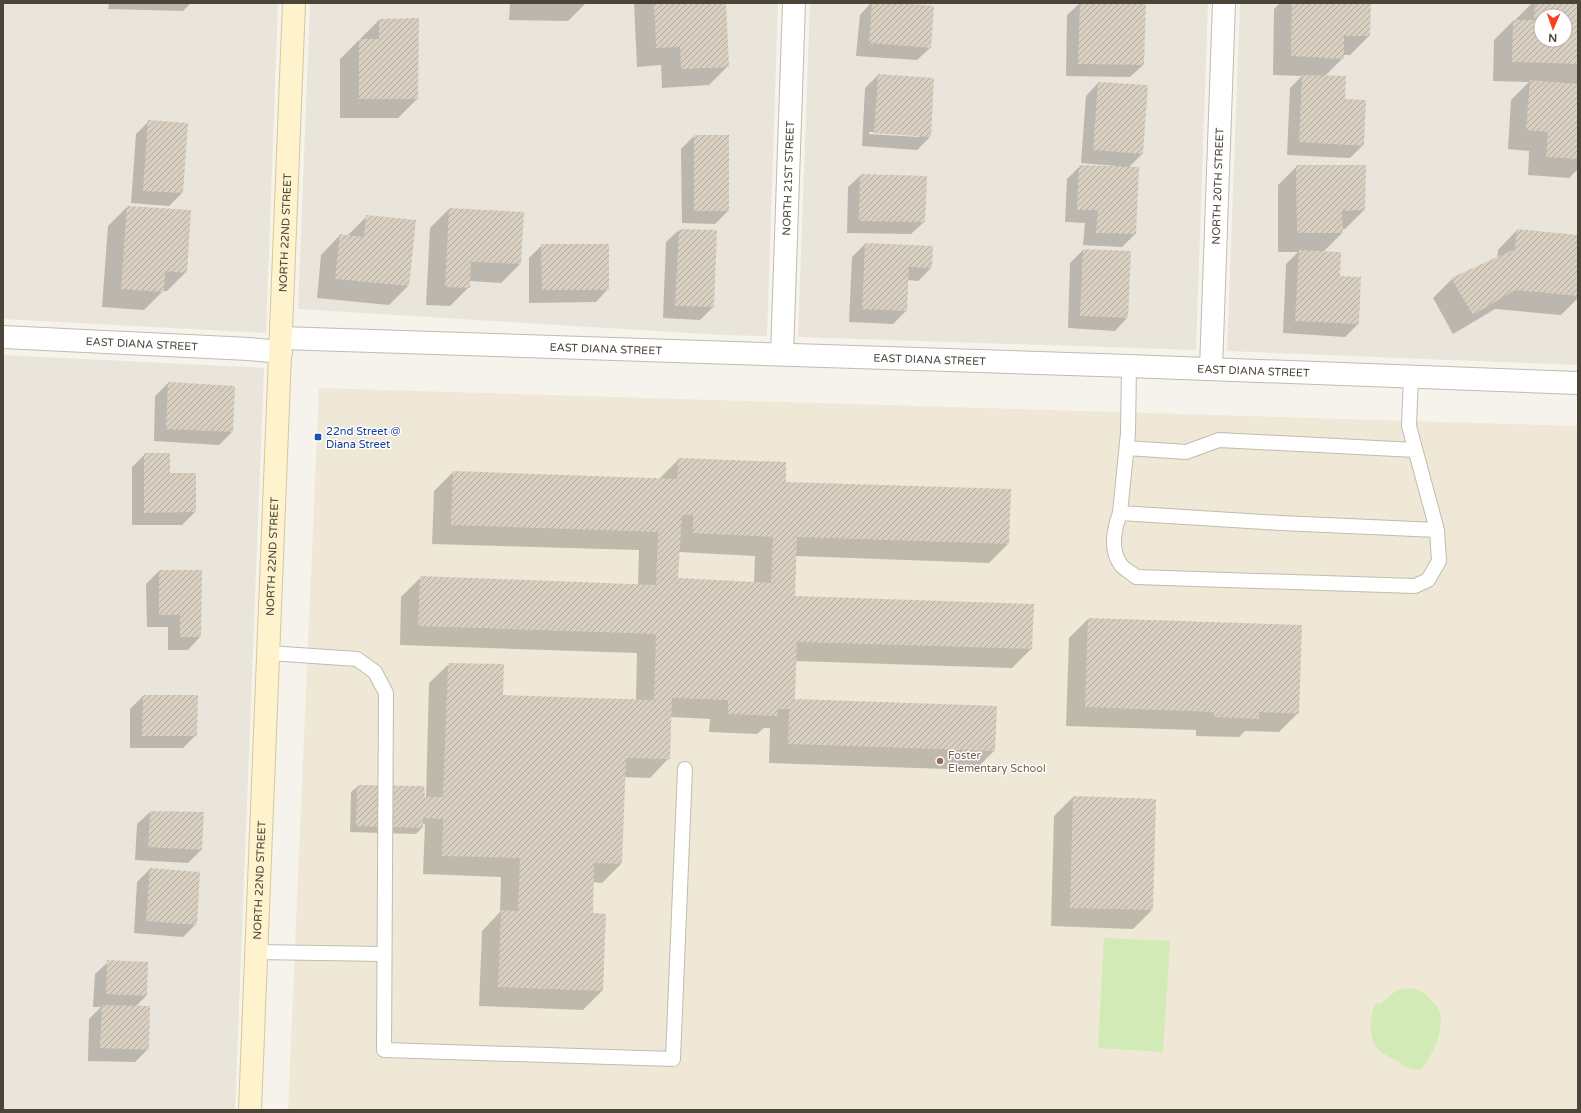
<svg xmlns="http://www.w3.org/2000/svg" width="1581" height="1113" viewBox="0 0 1581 1113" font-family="'Varela Round',sans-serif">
  <defs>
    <pattern id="building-hatch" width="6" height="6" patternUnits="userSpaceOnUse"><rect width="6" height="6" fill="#d8cfc1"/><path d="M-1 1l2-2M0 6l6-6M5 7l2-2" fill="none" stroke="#b1aa9e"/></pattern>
  </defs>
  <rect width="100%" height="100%" fill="#f6f3ec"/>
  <path fill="#eae5da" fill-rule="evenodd" d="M 3,3 L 278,3 L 266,333 L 3,319 Z
    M 310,3 L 778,3 L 767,336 L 722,335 L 298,309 Z
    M 810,3 L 1208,3 L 1196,350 L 798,337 Z
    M 1240,3 L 1578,3 L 1578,365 L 1227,351 ZM 1541,16 L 1565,16 L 1565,40 L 1541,40 Z
    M 3,355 L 264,368 L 235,1110 L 3,1110 Z"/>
  <path fill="#efe8d6" d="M 319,388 L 1578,426 L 1578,1110 L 288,1110 Z"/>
  <path fill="#d2eab5" d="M 1104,938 L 1170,941 L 1163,1052 L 1098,1048 Z
    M 1409,988 C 1419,989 1424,992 1430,999 C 1433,1002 1437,1006 1438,1009 C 1447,1025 1432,1058 1420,1070 C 1408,1070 1405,1066 1395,1060 C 1390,1057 1381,1053 1377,1048 C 1368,1035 1370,1017 1375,1003 L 1380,1004 L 1397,990 Z"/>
  <path fill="#0003" fill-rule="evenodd" d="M 109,3 L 191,3 L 183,11 L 108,9 Z
    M 510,3 L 586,3 L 568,21 L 509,20 Z
    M 634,3 L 725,3 L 728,66 L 709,85 L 662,88 L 661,65 L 637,67 Z
    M 871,3 L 887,3 L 930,48 L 917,60 L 856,56 L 860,15 Z
    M 1080,3 L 1098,3 L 1143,65 L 1130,77 L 1066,76 L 1067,15 Z
    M 1280,3 L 1370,3 L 1369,36 L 1350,55 L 1343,55 L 1343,58 L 1325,76 L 1344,100 L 1363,145 L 1350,158 L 1287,155 L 1290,88 L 1302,76 L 1273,75 L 1274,9 Z
    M 1532,3 L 1578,3 L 1578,83 L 1577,84 L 1578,85 L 1578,169 L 1569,178 L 1528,175 L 1529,151 L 1508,149 L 1511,100 L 1529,82 L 1493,81 L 1494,40 L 1513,21 L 1516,21 L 1516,19 ZM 1541,16 L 1565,16 L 1565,40 L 1541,40 Z
    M 418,19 L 417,99 L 398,118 L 340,118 L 340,59 L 379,20 Z
    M 878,75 L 930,137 L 917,150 L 862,146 L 865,88 ZM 869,132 L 919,135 L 919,137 L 869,134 Z
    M 1098,83 L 1142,154 L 1128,168 L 1135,234 L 1122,247 L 1083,245 L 1085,223 L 1065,222 L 1067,179 L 1080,166 L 1116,167 L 1116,166 L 1081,163 L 1086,96 Z
    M 149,121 L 187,124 L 182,193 L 169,206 L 131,203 L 136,134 Z
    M 694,136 L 728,211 L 715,224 L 682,223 L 681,149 Z
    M 1297,166 L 1365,166 L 1364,210 L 1345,229 L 1342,229 L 1342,233 L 1323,252 L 1339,277 L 1358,324 L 1345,337 L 1283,333 L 1286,264 L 1298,252 L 1278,252 L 1278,185 Z
    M 861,175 L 924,222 L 911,234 L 847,233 L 848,187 Z
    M 127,207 L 186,272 L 167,291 L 163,291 L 144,310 L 102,307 L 108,226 Z
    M 449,209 L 520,264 L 501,283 L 469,281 L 469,287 L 450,306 L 426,305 L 430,228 Z
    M 367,216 L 408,286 L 389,305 L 317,298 L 321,255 L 340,235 L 348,235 Z
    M 679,230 L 716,231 L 713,307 L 700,320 L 663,318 L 666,242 Z
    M 1517,230 L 1578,236 L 1578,298 L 1561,315 L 1495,309 L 1453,334 L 1433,298 L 1452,279 L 1497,258 L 1498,250 Z
    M 865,244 L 931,268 L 918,281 L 907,280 L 906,311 L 893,324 L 849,322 L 852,257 Z
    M 542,245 L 608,289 L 596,302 L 529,303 L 529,258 Z
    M 1083,250 L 1127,318 L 1115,331 L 1068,328 L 1070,263 Z
    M 168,383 L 232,432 L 219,445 L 154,441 L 155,396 Z
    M 145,454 L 169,474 L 195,512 L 182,525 L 132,525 L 132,467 Z
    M 679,459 L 785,483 L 1008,544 L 989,563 L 796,556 L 794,597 L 1033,605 L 1031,649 L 1012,668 L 795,661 L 794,700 L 996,707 L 994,751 L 975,770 L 769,763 L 770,728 L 764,728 L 757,734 L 709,732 L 710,719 L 671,717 L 669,758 L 650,778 L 624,777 L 621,864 L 602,883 L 593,882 L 592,914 L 602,991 L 583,1010 L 479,1006 L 482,931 L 500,912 L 501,877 L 423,874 L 425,824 L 422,824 L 422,828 L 416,834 L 350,832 L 351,792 L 358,786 L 426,798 L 429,683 L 449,664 L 502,696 L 636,700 L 637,653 L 400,645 L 401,597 L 421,577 L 638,585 L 639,550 L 432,544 L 434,491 L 453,472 L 659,479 ZM 679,552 L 755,556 L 754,583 L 677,579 Z
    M 159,571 L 200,637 L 188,650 L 168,650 L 168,627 L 147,627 L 146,584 Z
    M 1088,619 L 1298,713 L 1279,732 L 1245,731 L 1239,737 L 1196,736 L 1196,730 L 1066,726 L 1069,638 Z
    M 143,696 L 196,735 L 183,748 L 130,748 L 130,709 Z
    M 1073,797 L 1155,800 L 1152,910 L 1133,929 L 1051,926 L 1054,816 Z
    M 150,812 L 203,813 L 201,850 L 188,863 L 135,860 L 137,824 Z
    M 150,869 L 196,924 L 183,937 L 134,933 L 137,882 Z
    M 108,962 L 146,996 L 135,1007 L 148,1049 L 135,1062 L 88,1061 L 89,1019 L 101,1007 L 93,1007 L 95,974 Z"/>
  <path fill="url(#building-hatch)" fill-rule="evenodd" d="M 654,3 L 726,3 L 729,67 L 681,69 L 680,47 L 656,48 Z
    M 872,3 L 901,3 L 934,6 L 931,48 L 869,43 Z
    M 1080,3 L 1146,3 L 1144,65 L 1078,64 Z
    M 1292,3 L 1371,3 L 1370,36 L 1344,36 L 1344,59 L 1291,56 Z
    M 1535,3 L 1578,3 L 1578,64 L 1512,62 L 1513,20 L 1534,20 ZM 1541,16 L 1565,16 L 1565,40 L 1541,40 Z
    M 419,18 L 418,99 L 359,99 L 359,39 L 379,39 L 379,19 Z
    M 878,74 L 934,78 L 931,137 L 874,133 Z
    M 1302,75 L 1346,76 L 1345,99 L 1366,100 L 1364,146 L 1299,142 Z
    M 1530,80 L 1578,84 L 1578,159 L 1546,157 L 1548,132 L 1526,130 Z
    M 1098,82 L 1148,85 L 1143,154 L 1093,150 Z
    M 148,120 L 188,123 L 183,193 L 143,191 Z
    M 694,135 L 729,135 L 729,211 L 694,211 Z
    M 1079,165 L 1139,167 L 1136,234 L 1096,233 L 1098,210 L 1077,210 Z
    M 1296,165 L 1366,165 L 1365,210 L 1342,211 L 1343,233 L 1297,233 Z
    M 860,174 L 927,176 L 925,222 L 859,221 Z
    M 127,206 L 191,210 L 187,273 L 165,271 L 164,292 L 121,289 Z
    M 449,208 L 524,212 L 521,264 L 471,262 L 470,288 L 445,287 Z
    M 366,215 L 416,220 L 409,286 L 335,279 L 340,234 L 364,237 Z
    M 679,229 L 717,230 L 714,307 L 675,306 Z
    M 1517,229 L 1578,235 L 1578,296 L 1515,290 L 1473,315 L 1451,278 L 1515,249 Z
    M 865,243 L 933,246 L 932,268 L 909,267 L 907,311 L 862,309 Z
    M 541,244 L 609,244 L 609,290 L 542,290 Z
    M 1083,249 L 1131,251 L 1128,318 L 1080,316 Z
    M 1299,250 L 1341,252 L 1340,276 L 1361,277 L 1359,324 L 1295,321 Z
    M 168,382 L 235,386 L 233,432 L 166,429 Z
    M 144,453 L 170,453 L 170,473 L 196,473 L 196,512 L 144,513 Z
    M 678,458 L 786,462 L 786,482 L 1011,489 L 1009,544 L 797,537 L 795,596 L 1034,604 L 1032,649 L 797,642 L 795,699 L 997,706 L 995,751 L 788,744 L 789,709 L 778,709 L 777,716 L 728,714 L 728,700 L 672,698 L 670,759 L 626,758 L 622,864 L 594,863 L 593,913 L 606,914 L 603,991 L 498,987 L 501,910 L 518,911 L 520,858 L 442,856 L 443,819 L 423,818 L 423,828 L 356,826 L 357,785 L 424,786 L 425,797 L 443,797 L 448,663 L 504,664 L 503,695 L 654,700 L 656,634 L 418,626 L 420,576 L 656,585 L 658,532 L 451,525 L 453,471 L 677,479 ZM 682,515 L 693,515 L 693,533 L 773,537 L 771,583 L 678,578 Z
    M 159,570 L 202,570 L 201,637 L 180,637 L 180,615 L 159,615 Z
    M 1088,618 L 1302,625 L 1299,714 L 1259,712 L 1259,719 L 1214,717 L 1214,712 L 1085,707 Z
    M 143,695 L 198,695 L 197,736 L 142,736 Z
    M 1073,796 L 1156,799 L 1153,910 L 1070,908 Z
    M 150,811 L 204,812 L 202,850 L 148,847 Z
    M 150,868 L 200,872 L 197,925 L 146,921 Z
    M 107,960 L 148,962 L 147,996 L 106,994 Z
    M 102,1005 L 150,1006 L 149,1050 L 100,1048 Z"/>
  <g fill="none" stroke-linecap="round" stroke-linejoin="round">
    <defs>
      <path id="lane" d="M 1129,366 L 1128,433 L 1120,513 C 1114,529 1110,550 1121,565 C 1125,570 1132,573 1136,577 L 1415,586 L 1428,580 L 1439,561 L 1437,530 L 1409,426 L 1411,376
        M 1127,448 L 1186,452 L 1219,440 L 1415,450
        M 1120,513 L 1281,523 L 1437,530
        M 269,653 L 357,659 L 375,672 L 386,693 L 384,1050 L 673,1059 L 685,769
        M 256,952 L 384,954"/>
      <g id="street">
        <path id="s1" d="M 3,337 L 249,349 L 281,352"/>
        <path id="s2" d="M 281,338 L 1129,366 L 1578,383"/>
        <path id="s3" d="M 782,354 L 794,3"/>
        <path id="s4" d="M 1211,369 L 1224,3"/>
      </g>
      <g id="secondary">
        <path id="s5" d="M 250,1110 L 294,3"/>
      </g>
    </defs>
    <use href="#lane" stroke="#c2bbae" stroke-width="16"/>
    <use href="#street" stroke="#c2bbae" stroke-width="24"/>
    <use href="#secondary" stroke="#d6c79b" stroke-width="24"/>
    <use href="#lane" stroke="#fff" stroke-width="14"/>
    <use href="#street" stroke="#fff" stroke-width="22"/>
    <use href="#secondary" stroke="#fff3cd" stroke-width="22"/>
  </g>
  <rect fill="#1a4fb4" stroke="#fff" stroke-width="1.5" x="314" y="433" width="8" height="8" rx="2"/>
  <circle fill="#8d6e63" stroke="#fff" stroke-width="1.5" cx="940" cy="761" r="4"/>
  <g text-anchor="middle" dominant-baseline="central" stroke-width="3" stroke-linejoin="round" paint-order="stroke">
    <g font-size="11" fill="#4b4439" stroke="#fff">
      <text stroke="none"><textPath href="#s3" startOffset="176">NORTH 21ST STREET</textPath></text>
      <text stroke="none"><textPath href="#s4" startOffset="183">NORTH 20TH STREET</textPath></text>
      <text stroke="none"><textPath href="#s5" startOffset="878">NORTH 22ND STREET</textPath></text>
      <text stroke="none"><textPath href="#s1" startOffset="139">EAST DIANA STREET</textPath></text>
      <text stroke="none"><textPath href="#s2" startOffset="325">EAST DIANA STREET</textPath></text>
      <text stroke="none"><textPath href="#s2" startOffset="649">EAST DIANA STREET</textPath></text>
      <text stroke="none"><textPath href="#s2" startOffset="973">EAST DIANA STREET</textPath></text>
      <text stroke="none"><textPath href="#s5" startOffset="554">NORTH 22ND STREET</textPath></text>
      <text stroke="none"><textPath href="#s5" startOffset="230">NORTH 22ND STREET</textPath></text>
    </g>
    <g font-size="11" fill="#164399" stroke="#fff" text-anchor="start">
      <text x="326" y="431">22nd Street @<tspan x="326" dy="13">Diana Street</tspan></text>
    </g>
    <g font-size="11" fill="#785e54" stroke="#fff" text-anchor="start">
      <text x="948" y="755">Foster<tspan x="948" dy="13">Elementary School</tspan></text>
    </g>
  </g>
  <rect width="1581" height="1113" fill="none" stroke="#4b4439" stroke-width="8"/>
  <g transform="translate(1553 28) rotate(182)"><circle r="19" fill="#ffffff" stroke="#b7b4b0"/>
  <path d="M0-3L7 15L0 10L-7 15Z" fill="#fc3f1d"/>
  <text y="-6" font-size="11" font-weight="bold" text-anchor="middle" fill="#4b4439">N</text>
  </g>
</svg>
